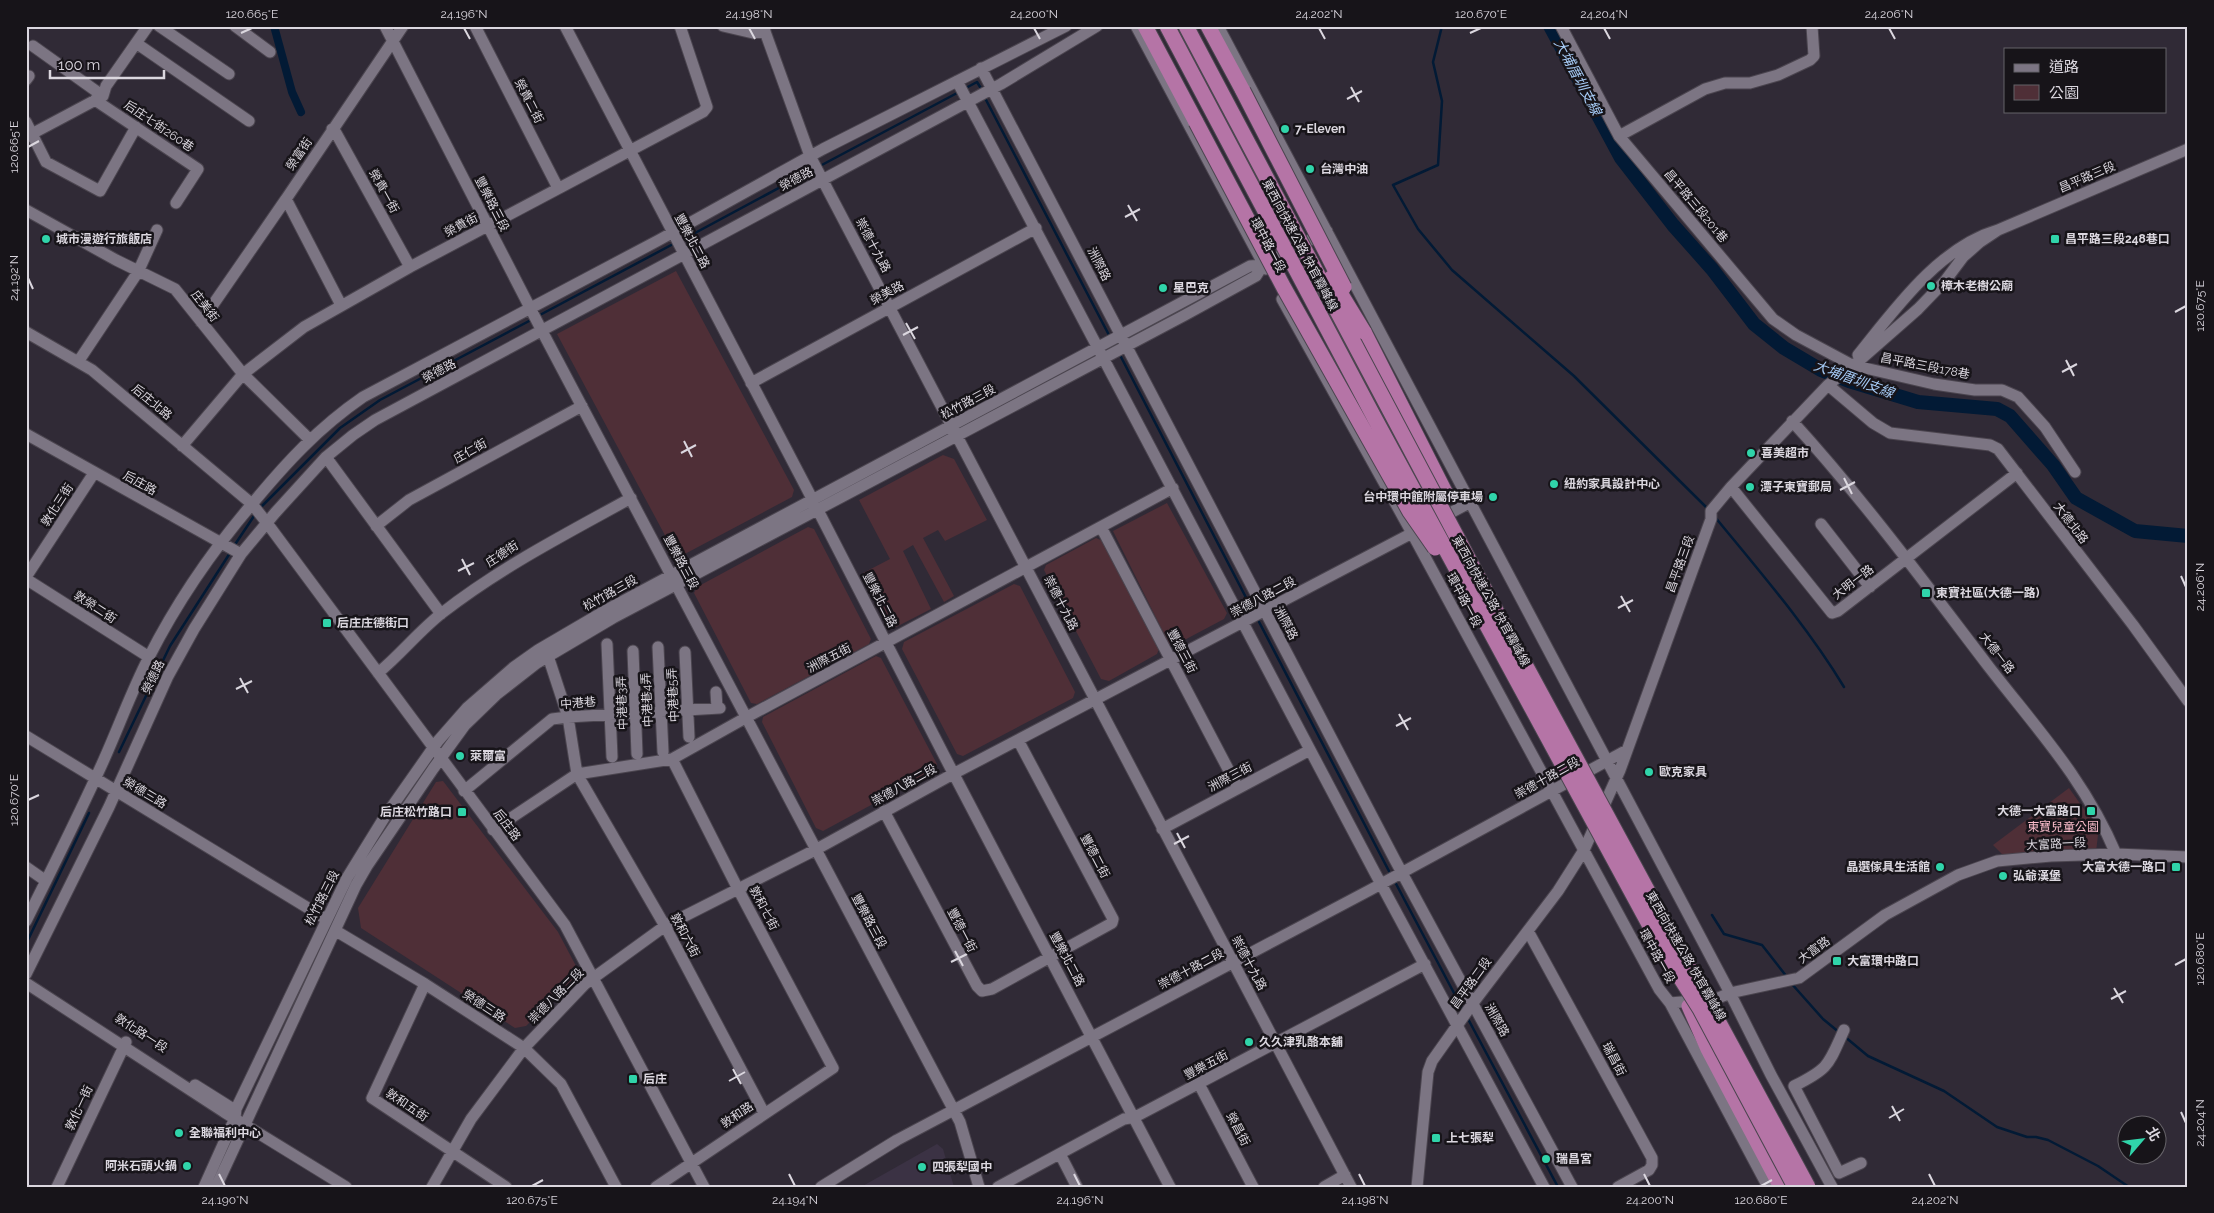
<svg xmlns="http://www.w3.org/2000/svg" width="2214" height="1213" viewBox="0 0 2214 1213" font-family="Raleway,'Noto Sans TC',sans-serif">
  <rect width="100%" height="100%" fill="#302a36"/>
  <path fill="#3b3244" d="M 937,1144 L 943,1149 L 954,1187 L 861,1187 Z"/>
  <path fill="#4f2f37" d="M 676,271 L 794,490 L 792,497 L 681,556 L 675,554 L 557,334 Z
    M 943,455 L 954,459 L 987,520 L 945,541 L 938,530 L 923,538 L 954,596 L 944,602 L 913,545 L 903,551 L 931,609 L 896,627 L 890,625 L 863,573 L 890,559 L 859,500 Z
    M 1167,503 L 1227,613 L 1224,619 L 1175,645 L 1169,644 L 1113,531 Z
    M 808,527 L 814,529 L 871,639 L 869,644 L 757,704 L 751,703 L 694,593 L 697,587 Z
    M 1096,538 L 1103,541 L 1159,649 L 1157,654 L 1109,681 L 1101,679 L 1044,570 L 1046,565 Z
    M 1014,584 L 1020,586 L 1075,692 L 1073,698 L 963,756 L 957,754 L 902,649 L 904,642 Z
    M 876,656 L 881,658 L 937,764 L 934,771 L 823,831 L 816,828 L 762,722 L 763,717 Z
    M 443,781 L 558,932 L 576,966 L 573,979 L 526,1026 L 515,1028 L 361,928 L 358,908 L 436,782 Z
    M 2069,788 L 2096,826 L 2098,835 L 2096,852 L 2005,857 L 1993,845 Z"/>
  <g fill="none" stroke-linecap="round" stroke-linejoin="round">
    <path stroke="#021a35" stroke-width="2.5" d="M 1442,26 L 1433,62 L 1442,101 L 1438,165 L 1393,185 L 1418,229 L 1452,270 L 1574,376 L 1708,509
      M 964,89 L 977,82 L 982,90
      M 985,98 L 1110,337
      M 818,167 L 959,92
      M 682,240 L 814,169
      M 538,316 L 675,243
      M 1120,355 L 1253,611
      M 259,509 L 340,428 L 380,400 L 531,320
      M 1715,517 C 1760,572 1807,626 1844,687
      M 234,546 L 256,513
      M 1257,618 L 1391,875
      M 119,752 L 170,646 L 230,553
      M 1394,880 L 1463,1010
      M 1712,915 L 1724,934 L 1762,945 L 1787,977
      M 26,944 L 89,813
      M 1791,983 L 1823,1019 L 1840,1033
      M 1467,1017 L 1558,1187
      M 1844,1036 L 1868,1056 L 1944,1091 L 1997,1127 L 2027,1137 L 2036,1137 L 2048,1140 L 2098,1166 L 2129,1187"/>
    <path stroke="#021a35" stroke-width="8" d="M 274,26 L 292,92 L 301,112"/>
    <path stroke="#021a35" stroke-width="14" d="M 1550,26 L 1621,158 L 1673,225 L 1712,269 L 1754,324 L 1784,348 L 1821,370 L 1849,381 L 1918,402 L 1997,409 L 2010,416 L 2053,465 L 2076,498 L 2135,531 L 2188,536"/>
    <defs>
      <path id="minor" d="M 159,26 L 229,74
        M 235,26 L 270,52
        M 385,26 L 542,331 L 960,1122 L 979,1187
        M 475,26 L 558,188
        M 565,26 L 806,487 L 949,765 L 1170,1187
        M 723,26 L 753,33 L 765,31
        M 763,26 L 810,156 L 1351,1187
        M 1136,26 L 1266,269
        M 1218,26 L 1730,993 L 1771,1075 L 1832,1187
        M 1561,26 L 1619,136 L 1773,319 L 1796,335 L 1852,365 L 1934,384 L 1975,390 L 2002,390 L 2018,397 L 2045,427 L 2075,472
        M 136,43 L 249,121
        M 33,46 L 103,96
        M 981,68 L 1395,860 L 1572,1187
        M 26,80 L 29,76
        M 957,81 L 1374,871 L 1544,1187
        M 95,100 L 198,169 L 176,203
        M 26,122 L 46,162 L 100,191 L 136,127
        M 332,129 L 336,133 L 410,267
        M 1619,136 L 1705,89 L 1725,83 L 1750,83 L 1778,75 L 1810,60 L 1814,56 L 1812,26
        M 26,137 L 103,96 L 106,86 L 148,26
        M 26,210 L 116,260 L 175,289 L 243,374 L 309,439
        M 1282,299 L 1412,533 L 1659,989 L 1670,1003 L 1768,1187
        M 341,305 L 286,199 L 403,26
        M 201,322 L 286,199
        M 26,332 L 92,370 L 252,504 L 267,523 L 565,925 L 704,1187
        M 1858,355 C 1895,309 1939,247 1998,230 L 2188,149
        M 78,362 L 138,272 L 157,230
        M 751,383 L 1036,228
        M 1828,385 L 1873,423 L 1890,433 L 1990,445 L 1998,449 L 2133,625 L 2188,701
        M 1792,421 C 1863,499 1925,583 1989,667 C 2037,729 2085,780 2116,854
        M 26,434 L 241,554
        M 182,446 L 243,374 L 304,327 L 410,267 L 703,112 L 707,107 L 680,26
        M 326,457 L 441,614
        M 1731,487 L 1832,613 L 1838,611 L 2017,473
        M 1439,519 L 1469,503
        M 1821,524 L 1870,587
        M 376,526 L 409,500 L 582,406
        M 1101,527 L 1238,788
        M 26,577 L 94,473
        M 26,579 L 149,657
        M 607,644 L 612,757
        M 658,647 L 663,752
        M 633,651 L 637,754
        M 685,652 L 689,737
        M 548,656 L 568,717 L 577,774 L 665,926 L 764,1113
        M 378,673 C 401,654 419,631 442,613 C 501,567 566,534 631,498
        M 716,692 L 717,708
        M 26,736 L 326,919
        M 464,791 L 552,719 L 568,717 L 720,708
        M 884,811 L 977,986 L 982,991 L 992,989 L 1112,923 L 1113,919 L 1018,740
        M 1162,829 L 1310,750
        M 493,830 L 577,774 L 672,759 L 747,717 L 1173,488
        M 26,867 L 46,881
        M 26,921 C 52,869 78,817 102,764 C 118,729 131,692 149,657 C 177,602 212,551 252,504 C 286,463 318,428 363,397 L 659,240 L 823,149 L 1066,26
        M 336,931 L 425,984 L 524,1048 L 561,1084 L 616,1187
        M 1528,931 L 1652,1158 L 1652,1165 L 1649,1170 L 1618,1187
        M 26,974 L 109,807 L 168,676 L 194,629 L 241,554 L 275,513 L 326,457 L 353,435 L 375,420 L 1001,84 L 1097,26
        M 26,983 L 224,1112 L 346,1187
        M 425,984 L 372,1098 L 506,1187
        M 1670,1003 L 1716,999 L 1730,993 L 1799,978 L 1885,915 L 1958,875 L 1997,861 L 2051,856 L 2116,854 L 2188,857
        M 1844,1030 C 1828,1065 1830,1068 1794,1086 L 1839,1173 L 1861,1163
        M 1199,1084 L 1253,1187
        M 195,1085 L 230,1107 L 235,1118
        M 1060,1154 L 1077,1187
        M 57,1187 L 126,1042
        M 204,1187 L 235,1118 L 236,1109 L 347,878 L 384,818 L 438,741 L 467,708 L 514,667 L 538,650 L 608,609 L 1250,266 L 1263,265 L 1327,231
        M 216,1187 L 356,885 L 367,866 L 433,769 L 465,725 L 496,695 L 537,663 L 613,618 L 1185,315 L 1256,276 L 1263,265
        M 432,1187 L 471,1119 L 524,1048 L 585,984 L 665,926 L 815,850 L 953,774 L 1418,530
        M 656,1187 L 833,1068 L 738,889 L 672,759
        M 821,1187 L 897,1140 L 1370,890 L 1627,750
        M 998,1187 L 1124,1119 L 1135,1117 L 1425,964
        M 1324,1187 L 1345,1175
        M 1417,1187 L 1428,1072 L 1432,1061 L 1473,1003 L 1558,891 L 1584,850 L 1620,770 L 1711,519 L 1711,511 L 1731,487 L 1828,385 L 1861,359 L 1918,309 L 1945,281 L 1963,257 L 1980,242 L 1998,230"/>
      <path id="highway" d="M 1145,26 L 1196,122
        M 1208,26 L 1243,91
        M 1364,332 L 1447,496
        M 1689,1006 L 1708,1049 L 1781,1187"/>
    </defs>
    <use href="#minor" stroke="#4b454f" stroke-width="13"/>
    <use href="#highway" stroke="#4b454f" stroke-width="17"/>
    <use href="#minor" stroke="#7c7583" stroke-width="11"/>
    <use href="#highway" stroke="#b574a6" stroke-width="15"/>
    <defs>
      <path id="highway-bridge" d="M 1167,26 L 1374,417 L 1664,952 L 1700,1009 L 1795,1187
        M 1186,26 L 1494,607 L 1808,1187
        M 1243,91 L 1344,287
        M 1196,122 L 1284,288 L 1410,512 L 1435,548
        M 1331,278 L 1364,332"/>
    </defs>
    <use href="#highway-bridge" stroke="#4b454f" stroke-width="17" stroke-linecap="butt"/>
    <use href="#highway-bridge" stroke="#b574a6" stroke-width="15"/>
  </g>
  <path fill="none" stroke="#dbd7df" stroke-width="2" d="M 464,28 L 470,39M 749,28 L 755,39M 1034,28 L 1040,39M 1319,28 L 1325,39M 1604,28 L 1610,39M 1889,28 L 1895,39M 241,33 L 252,28M 1470,33 L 1481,28M 1351,87 L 1359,102M 1347,99 L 1362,91M 28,147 L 39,141M 1128,205 L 1137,221M 1125,217 L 1140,209M 28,278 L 33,289M 2175,312 L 2186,306M 906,323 L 915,339M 903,335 L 918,327M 2066,360 L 2074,376M 2062,372 L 2077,364M 684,441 L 692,457M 681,453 L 696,445M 1844,478 L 1852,494M 1840,490 L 1855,482M 462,559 L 470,575M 458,571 L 474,563M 2181,576 L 2186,587M 1621,596 L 1630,612M 1618,608 L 1633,600M 240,678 L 248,693M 236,689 L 252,681M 1399,714 L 1408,730M 1396,726 L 1411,718M 28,800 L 39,795M 1177,833 L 1185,848M 1174,844 L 1189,836M 955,951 L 963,966M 951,962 L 967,954M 2175,965 L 2186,959M 2114,988 L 2123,1003M 2111,999 L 2126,991M 733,1069 L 741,1084M 729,1081 L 745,1072M 1892,1106 L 1900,1121M 2181,1112 L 2186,1123M 1889,1118 L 1904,1109M 219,1174 L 225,1186M 789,1174 L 795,1186M 1074,1174 L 1080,1186M 1359,1174 L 1365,1186M 1644,1174 L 1650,1186M 1929,1174 L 1935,1186M 532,1186 L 543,1180M 1761,1186 L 1772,1180"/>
  <g fill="#30d4aa" stroke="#171419" stroke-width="2">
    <circle cx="1285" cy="129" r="5"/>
    <circle cx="1310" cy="169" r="5"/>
    <circle cx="46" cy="239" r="5"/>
    <rect x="2050" y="234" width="10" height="10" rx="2.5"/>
    <circle cx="1931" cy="286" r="5"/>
    <circle cx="1163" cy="288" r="5"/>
    <circle cx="1751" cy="453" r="5"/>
    <circle cx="1554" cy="484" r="5"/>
    <circle cx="1750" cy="487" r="5"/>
    <circle cx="1493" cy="497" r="5"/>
    <rect x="1921" y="588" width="10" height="10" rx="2.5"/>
    <rect x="322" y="618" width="10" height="10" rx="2.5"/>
    <circle cx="460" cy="756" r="5"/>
    <circle cx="1649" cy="772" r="5"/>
    <rect x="2086" y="806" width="10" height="10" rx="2.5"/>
    <rect x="457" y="807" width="10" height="10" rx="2.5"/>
    <circle cx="1940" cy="867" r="5"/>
    <rect x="2171" y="862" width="10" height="10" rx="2.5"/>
    <circle cx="2003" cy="876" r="5"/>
    <rect x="1832" y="956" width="10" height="10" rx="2.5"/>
    <circle cx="1249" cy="1042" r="5"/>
    <rect x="628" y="1074" width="10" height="10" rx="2.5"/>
    <circle cx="179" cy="1133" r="5"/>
    <rect x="1431" y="1133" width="10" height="10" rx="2.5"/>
    <circle cx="1546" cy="1159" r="5"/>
    <circle cx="187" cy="1166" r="5"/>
    <circle cx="922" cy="1167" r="5"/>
  </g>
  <g text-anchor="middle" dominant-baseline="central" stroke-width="5" stroke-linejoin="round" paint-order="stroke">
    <g font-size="12" fill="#dbd7df" stroke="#171419">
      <text transform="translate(529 101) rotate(63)">榮貴二街</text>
      <text transform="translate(159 126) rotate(34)">后庄七街260巷</text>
      <text transform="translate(299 154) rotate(-56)">榮富街</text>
      <text transform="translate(2087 177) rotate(-23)">昌平路三段</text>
      <text transform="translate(796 179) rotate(-28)">榮德路</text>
      <text transform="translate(384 191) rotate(61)">榮貴一街</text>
      <text transform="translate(492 204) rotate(63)">豐樂路三段</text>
      <text transform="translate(1696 206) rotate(50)">昌平路三段201巷</text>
      <text transform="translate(461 225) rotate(-28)">榮貴街</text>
      <text transform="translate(692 241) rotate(62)">豐樂北二路</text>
      <text transform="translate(873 245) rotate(62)">崇德十九路</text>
      <text transform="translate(1268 245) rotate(62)">環中路一段</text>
      <text transform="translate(1300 245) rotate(62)">東西向快速公路 快官霧峰線</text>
      <text transform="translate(1099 264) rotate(63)">洲際路</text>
      <text transform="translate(887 293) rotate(-28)">榮美路</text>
      <text transform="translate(205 306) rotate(52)">庄美街</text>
      <text transform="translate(1925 366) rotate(11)">昌平路三段178巷</text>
      <text transform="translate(439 371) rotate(-28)">榮德路</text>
      <text transform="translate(152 402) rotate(40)">后庄北路</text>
      <text transform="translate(968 402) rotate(-28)">松竹路三段</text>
      <text transform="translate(470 451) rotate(-29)">庄仁街</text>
      <text transform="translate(140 483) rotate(29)">后庄路</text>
      <text transform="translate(57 505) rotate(-57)">敦化三街</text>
      <text transform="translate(2071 523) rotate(53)">大德北路</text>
      <text transform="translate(502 554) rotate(-33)">庄德街</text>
      <text transform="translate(681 562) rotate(62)">豐樂路三段</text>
      <text transform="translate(1680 564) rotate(-70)">昌平路三段</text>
      <text transform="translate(1853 582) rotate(-37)">大明一路</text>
      <text transform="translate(610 593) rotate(-29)">松竹路三段</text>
      <text transform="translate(1263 597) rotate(-28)">崇德八路二段</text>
      <text transform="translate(880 600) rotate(63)">豐樂北二路</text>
      <text transform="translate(1464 600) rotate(62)">環中路一段</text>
      <text transform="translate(1491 601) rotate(61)">東西向快速公路 快官霧峰線</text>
      <text transform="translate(1061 603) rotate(63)">崇德十九路</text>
      <text transform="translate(95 607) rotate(33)">敦榮二街</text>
      <text transform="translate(1286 623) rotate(62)">洲際路</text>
      <text transform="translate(1182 651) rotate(62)">豐德三街</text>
      <text transform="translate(1997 653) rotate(52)">大德一路</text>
      <text transform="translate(829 658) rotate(-28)">洲際五街</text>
      <text transform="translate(153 677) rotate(-64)">榮德路</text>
      <text transform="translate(673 695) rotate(-93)">中港巷5弄</text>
      <text transform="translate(647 700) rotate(-93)">中港巷4弄</text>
      <text transform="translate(578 703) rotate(-5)">中港巷</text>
      <text transform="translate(622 703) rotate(-92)">中港巷3弄</text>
      <text transform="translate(1230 777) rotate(-28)">洲際三街</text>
      <text transform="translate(1547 778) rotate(-29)">崇德十路二段</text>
      <text transform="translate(904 785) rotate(-29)">崇德八路二段</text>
      <text transform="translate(145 793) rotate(31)">榮德三路</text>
      <text transform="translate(507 825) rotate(53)">后庄路</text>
      <text transform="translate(2056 844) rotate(-3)">大富路一段</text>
      <text transform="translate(1095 856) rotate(62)">豐德二街</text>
      <text transform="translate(322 898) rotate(-63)">松竹路三段</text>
      <text transform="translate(764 908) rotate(62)">敦和七街</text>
      <text transform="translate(869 921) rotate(62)">豐樂路三段</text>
      <text transform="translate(962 930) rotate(62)">豐德一街</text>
      <text transform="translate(685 935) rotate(62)">敦和六街</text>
      <text transform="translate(1814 950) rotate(-36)">大富路</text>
      <text transform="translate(1657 956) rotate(61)">環中路一段</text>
      <text transform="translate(1686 956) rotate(60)">東西向快速公路 快官霧峰線</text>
      <text transform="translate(1067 959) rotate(62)">豐樂北二路</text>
      <text transform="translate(1249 963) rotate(62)">崇德十九路</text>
      <text transform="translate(1191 969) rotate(-28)">崇德十路二段</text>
      <text transform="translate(1471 983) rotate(-54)">昌平路二段</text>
      <text transform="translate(556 996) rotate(-45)">崇德八路二段</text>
      <text transform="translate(484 1006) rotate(33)">榮德三路</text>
      <text transform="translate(1497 1020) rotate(61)">洲際路</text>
      <text transform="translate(141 1033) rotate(33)">敦化路一段</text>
      <text transform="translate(1614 1059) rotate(62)">瑞昌街</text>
      <text transform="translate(1206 1065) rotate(-28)">豐樂五街</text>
      <text transform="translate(407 1105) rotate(34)">敦和五街</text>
      <text transform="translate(79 1108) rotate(-65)">敦化一街</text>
      <text transform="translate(737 1115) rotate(-34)">敦和路</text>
      <text transform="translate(1238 1129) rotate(62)">榮昌街</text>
    </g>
    <g font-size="12" font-weight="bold" fill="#dbd7df" stroke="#171419" text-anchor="start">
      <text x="1295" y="129">7-Eleven</text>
      <text x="1320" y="169">台灣中油</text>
      <text x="56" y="239">城市漫遊行旅飯店</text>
      <text x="2065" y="239">昌平路三段248巷口</text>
      <text x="1941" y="286">樟木老樹公廟</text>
      <text x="1173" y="288">星巴克</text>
      <text x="1761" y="453">喜美超市</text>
      <text x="1564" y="484">紐約家具設計中心</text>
      <text x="1760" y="487">潭子東寶郵局</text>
      <text x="1483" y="497" text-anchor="end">台中環中館附屬停車場</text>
      <text x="1936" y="593">東寶社區(大德一路)</text>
      <text x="337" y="623">后庄庄德街口</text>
      <text x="470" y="756">萊爾富</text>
      <text x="1659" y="772">歐克家具</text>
      <text x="2081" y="811" text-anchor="end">大德一大富路口</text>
      <text x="452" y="812" text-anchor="end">后庄松竹路口</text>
      <text x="1930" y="867" text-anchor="end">晶選傢具生活館</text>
      <text x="2166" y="867" text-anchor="end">大富大德一路口</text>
      <text x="2013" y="876">弘爺漢堡</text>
      <text x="1847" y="961">大富環中路口</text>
      <text x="1259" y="1042">久久津乳酪本舖</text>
      <text x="643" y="1079">后庄</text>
      <text x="189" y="1133">全聯福利中心</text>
      <text x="1446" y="1138">上七張犁</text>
      <text x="1556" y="1159">瑞昌宮</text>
      <text x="177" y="1166" text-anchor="end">阿米石頭火鍋</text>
      <text x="932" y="1167">四張犁國中</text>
    </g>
    <g font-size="12" fill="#f9bcca" stroke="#171419">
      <text x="2063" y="827">東寶兒童公園</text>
    </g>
    <g font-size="14" font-style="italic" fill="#a5caf5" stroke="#171419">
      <text transform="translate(1578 77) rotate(62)">大埔厝圳支線</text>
      <text transform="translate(1854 379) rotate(20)">大埔厝圳支線</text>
    </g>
  </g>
  <rect width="2214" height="1213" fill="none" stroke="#171419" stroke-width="55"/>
  <rect x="2004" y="48" width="162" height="65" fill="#171419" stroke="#656268"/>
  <rect x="2014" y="64" width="25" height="8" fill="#7c7583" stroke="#656268"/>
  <text x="2049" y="72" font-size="15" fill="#dbd7df">道路</text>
  <rect x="2014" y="85" width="25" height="15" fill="#4f2f37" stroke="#656268"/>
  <text x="2049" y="98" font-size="15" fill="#dbd7df">公園</text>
  <g transform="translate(2142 1140) rotate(62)"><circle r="24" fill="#171419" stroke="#656268"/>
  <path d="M0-4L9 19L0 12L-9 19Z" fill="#30d4aa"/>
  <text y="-8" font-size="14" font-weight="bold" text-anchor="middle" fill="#dbd7df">北</text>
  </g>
  <path d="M50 70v8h114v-8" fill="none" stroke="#dbd7df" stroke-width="2.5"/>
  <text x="58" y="70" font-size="15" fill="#dbd7df" stroke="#171419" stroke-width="4" paint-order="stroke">100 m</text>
  <rect x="28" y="28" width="2158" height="1158" fill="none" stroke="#dbd7df" stroke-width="2"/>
  <g font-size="12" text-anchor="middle" fill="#dbd7df">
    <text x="252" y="18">120.665°E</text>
    <text x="464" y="18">24.196°N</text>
    <text x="749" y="18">24.198°N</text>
    <text x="1034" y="18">24.200°N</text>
    <text x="1319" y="18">24.202°N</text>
    <text x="1481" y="18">120.670°E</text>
    <text x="1604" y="18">24.204°N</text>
    <text x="1889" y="18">24.206°N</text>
    <text transform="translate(14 147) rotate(-90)" y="4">120.665°E</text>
    <text transform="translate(14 278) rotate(-90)" y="4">24.192°N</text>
    <text transform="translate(2200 306) rotate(-90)" y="4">120.675°E</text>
    <text transform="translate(2200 587) rotate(-90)" y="4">24.206°N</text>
    <text transform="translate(14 800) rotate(-90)" y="4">120.670°E</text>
    <text transform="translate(2200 959) rotate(-90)" y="4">120.680°E</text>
    <text transform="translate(2200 1123) rotate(-90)" y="4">24.204°N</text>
    <text x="225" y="1204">24.190°N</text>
    <text x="532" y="1204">120.675°E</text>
    <text x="795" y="1204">24.194°N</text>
    <text x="1080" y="1204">24.196°N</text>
    <text x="1365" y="1204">24.198°N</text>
    <text x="1650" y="1204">24.200°N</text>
    <text x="1761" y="1204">120.680°E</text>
    <text x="1935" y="1204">24.202°N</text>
  </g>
</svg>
